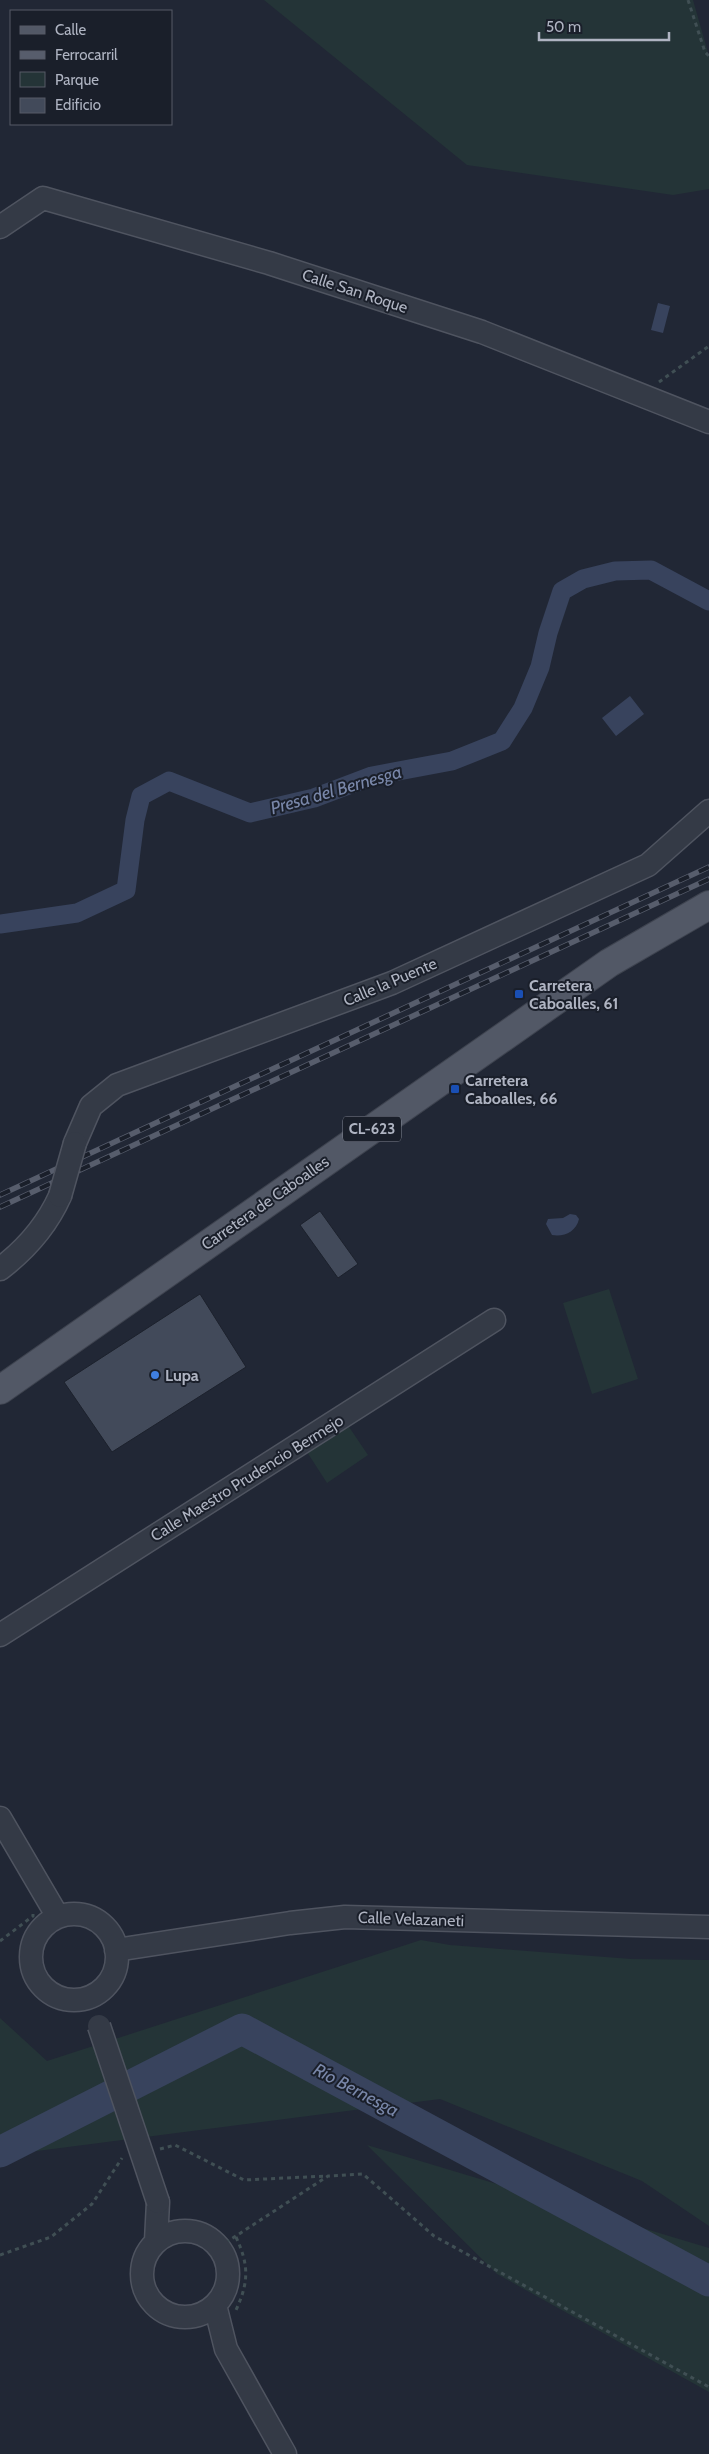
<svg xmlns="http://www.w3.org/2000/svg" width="709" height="2454" viewBox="0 0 709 2454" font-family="Cabin,sans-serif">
  <rect width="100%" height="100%" fill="#212735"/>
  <path fill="#243437" d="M 264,0 L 693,0 L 709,56 L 709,189 L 673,195 L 467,165 Z
    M 609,1289 L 638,1379 L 592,1394 L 563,1303 Z
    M 347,1424 L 368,1455 L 327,1483 L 307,1452 Z
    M 421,1940 L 450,1945 L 631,1959 L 709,1960 L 709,2226 L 642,2181 L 440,2099 L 6,2155 L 0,2158 L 0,2018 L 47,2061 Z
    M 367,2145 L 709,2248 L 709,2392 L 497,2274 Z"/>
  <path fill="#38435d" d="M 658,303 L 670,306 L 663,333 L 651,330 Z
    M 630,696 L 644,714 L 616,736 L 602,718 Z
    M 570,1214 L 576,1215 L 579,1219 C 576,1232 564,1237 552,1235 L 546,1224 L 548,1219 L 563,1218 Z"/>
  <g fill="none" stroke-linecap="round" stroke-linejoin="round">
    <path stroke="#38435d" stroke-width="19" d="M 0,924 L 77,913 L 126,890 L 135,820 L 141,796 L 169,781 L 250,813 L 314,798 L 372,776 L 452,761 L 502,741 L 523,708 L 540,667 L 548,633 L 562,591 L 583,579 L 615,571 L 651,570 L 709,601"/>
    <path stroke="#38435d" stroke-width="31" d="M 0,2152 L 242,2029 L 709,2281"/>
  </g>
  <path fill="#424a5a" stroke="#1c212c" d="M 320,1211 L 358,1264 L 338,1278 L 300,1225 Z
    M 200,1294 L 246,1367 L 112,1452 L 64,1382 Z"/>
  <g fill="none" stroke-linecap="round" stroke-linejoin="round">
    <defs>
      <path id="minor" d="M 0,227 L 43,198 L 269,263 L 482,332 L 709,422
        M 75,1143 L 91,1106 L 117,1085 L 392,983 L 648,865 L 709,811
        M 0,1269 C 25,1250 47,1225 60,1196
        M 0,1635 L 494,1320
        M 0,1818 L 58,1917
        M31 1957a43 43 0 1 1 86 0a43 43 0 1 1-86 0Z
        M 116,1950 L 290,1923 L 345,1917 L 709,1927
        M142 2274a43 43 0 1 1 86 0a43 43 0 1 1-86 0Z
        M 156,2241 L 158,2202
        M 215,2305 L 226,2349 L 285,2454"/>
      <path id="major" d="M 0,1390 L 609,963 L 709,905"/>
    </defs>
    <use href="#minor" stroke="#4f5460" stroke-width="25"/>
    <use href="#major" stroke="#3e434f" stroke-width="30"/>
    <path stroke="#404f54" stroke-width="3" stroke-dasharray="4 4" stroke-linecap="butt" d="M 688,0 L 705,52 L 709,56
      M 659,382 L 709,346
      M 0,1941 L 33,1916 L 33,1914
      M 160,2149 L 175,2145 L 244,2180 L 327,2176
      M 236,2237 C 249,2265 249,2282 236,2310
      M 219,2247 L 328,2176 L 363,2174 L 434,2236 L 709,2387
      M 0,2255 L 51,2237 L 92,2204 L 122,2158"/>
    <use href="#minor" stroke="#343a46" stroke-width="22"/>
    <use href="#major" stroke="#525866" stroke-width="28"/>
    <defs>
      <path id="rail" d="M 0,1195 L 709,867
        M 0,1207 L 709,879"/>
    </defs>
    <use href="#rail" stroke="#575d6c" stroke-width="5.5"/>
    <use href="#rail" stroke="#1a1f2a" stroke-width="4" stroke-dasharray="11" stroke-linecap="butt"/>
    <defs>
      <path id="minor-bridge" d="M 60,1196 L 75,1143
        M 99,2026 L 158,2202"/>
    </defs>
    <use href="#minor-bridge" stroke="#4f5460" stroke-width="25" stroke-linecap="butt"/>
    <use href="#minor-bridge" stroke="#343a46" stroke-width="22"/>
  </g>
  <g fill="#1a4fb4" stroke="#1a1f2a" stroke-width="2">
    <rect x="514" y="989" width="10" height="10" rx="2.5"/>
    <rect x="450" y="1084" width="10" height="10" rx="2.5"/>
  </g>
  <circle fill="#3f7fe0" stroke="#1a1f2a" stroke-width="2" cx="155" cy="1375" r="5"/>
  <g text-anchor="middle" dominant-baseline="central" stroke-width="4" stroke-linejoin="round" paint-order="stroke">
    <rect fill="#1a1f2a" stroke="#828794" stroke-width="1" x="343" y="1116.5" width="58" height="25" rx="4"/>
    <g font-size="15" font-weight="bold" fill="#afb4c2">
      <text x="372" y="1129">CL-623</text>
    </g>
    <g font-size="16" fill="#afb4c2" stroke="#1a1f2a">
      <text transform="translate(355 291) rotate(18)">Calle San Roque</text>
      <text transform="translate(390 982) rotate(-23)">Calle la Puente</text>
      <text transform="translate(265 1203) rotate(-35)">Carretera de Caboalles</text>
      <text transform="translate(247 1478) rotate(-32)">Calle Maestro Prudencio Bermejo</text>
      <text transform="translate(411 1919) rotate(2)">Calle Velazaneti</text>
    </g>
    <g font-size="16" font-weight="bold" fill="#afb4c2" stroke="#1a1f2a" text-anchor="start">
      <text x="529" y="985">Carretera<tspan x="529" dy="18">Caboalles, 61</tspan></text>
      <text x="465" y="1080">Carretera<tspan x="465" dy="18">Caboalles, 66</tspan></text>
      <text x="165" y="1375">Lupa</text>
    </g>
    <g font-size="18" font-style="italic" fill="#7987a9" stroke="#1a1f2a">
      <text transform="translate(336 790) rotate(-16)">Presa del Bernesga</text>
      <text transform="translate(356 2090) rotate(28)">Río Bernesga</text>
    </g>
  </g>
  <rect x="10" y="10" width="162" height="115" fill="#1a1f2a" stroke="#565b67"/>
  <rect x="20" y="26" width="25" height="8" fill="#525866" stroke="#565b67"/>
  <text x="55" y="35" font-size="15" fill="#afb4c2">Calle</text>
  <rect x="20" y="51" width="25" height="8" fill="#575d6c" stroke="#565b67"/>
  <text x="55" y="60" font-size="15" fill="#afb4c2">Ferrocarril</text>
  <rect x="20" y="72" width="25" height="15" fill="#243437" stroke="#565b67"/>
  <text x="55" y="85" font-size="15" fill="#afb4c2">Parque</text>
  <rect x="20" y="98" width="25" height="15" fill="#424a5a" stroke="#565b67"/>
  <text x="55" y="110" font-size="15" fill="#afb4c2">Edificio</text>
  <path d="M539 32v8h130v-8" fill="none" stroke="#afb4c2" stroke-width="2.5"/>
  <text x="546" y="32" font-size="15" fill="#afb4c2" stroke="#1a1f2a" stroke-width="4" paint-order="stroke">50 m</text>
</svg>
